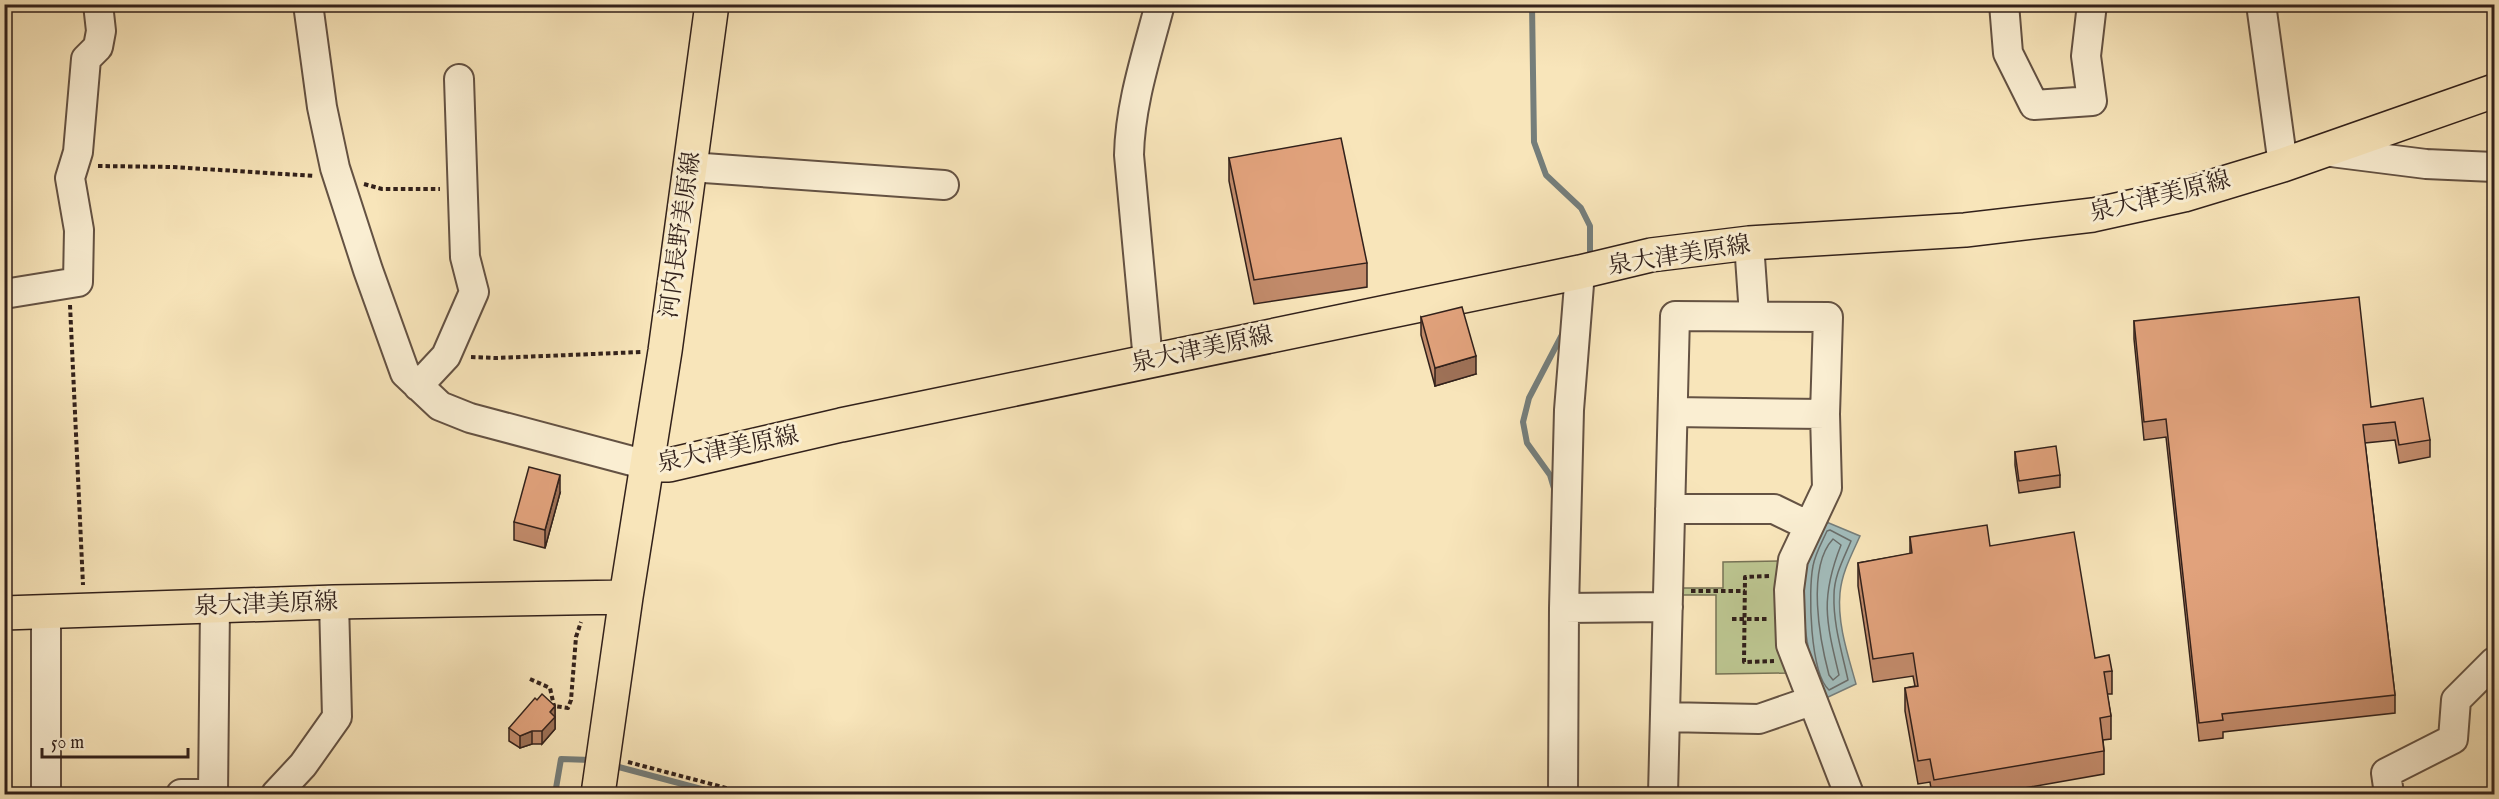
<svg xmlns="http://www.w3.org/2000/svg" width="2499" height="799" viewBox="0 0 2499 799" font-family="'IM FELL English','Noto Serif JP',serif">
  <rect width="100%" height="100%" fill="#f8e5ba"/>
  <filter id="stains"><feTurbulence type="fractalNoise" baseFrequency=".00333" numOctaves="4"/><feColorMatrix values="0 0 0 0 .2 0 0 0 0 .09 0 0 0 0 .02 0 0 0 .5 -.17"/></filter>
  <radialGradient id="worn" r=".72"><stop offset=".6" stop-color="#630" stop-opacity="0"/><stop offset="1" stop-color="#630" stop-opacity=".3"/></radialGradient>
  <path fill="#bcc590" stroke="#777356" stroke-width="1.5" d="M 1783,561 L 1787,673 L 1716,674 L 1716,595 L 1679,595 L 1679,588 L 1723,588 L 1723,562 Z"/>
  <path fill="#a2bcbb" stroke="#757e7b" stroke-width="1.5" d="M 1824,521 L 1860,536 C 1852,554 1842,572 1840,593 C 1837,623 1848,655 1856,684 L 1824,699 C 1807,657 1798,609 1807,565 C 1810,550 1819,535 1824,521 Z"/>
  <g fill="none" stroke-linecap="round" stroke-linejoin="round">
    <path stroke="#6a6e6b" stroke-width="1.5" d="M 1830,530 L 1851,541 C 1844,558 1834,576 1834,595 C 1833,624 1842,652 1848,680 L 1829,690 C 1810,673 1808,591 1813,566 C 1815,554 1822,542 1827,531 Z
      M 1833,539 L 1841,545 C 1820,598 1826,621 1839,675 L 1833,680 L 1829,675 C 1820,641 1806,568 1833,539 Z"/>
    <path stroke="#757e7b" stroke-width="6" d="M 1532,4 L 1534,142 L 1546,175 L 1581,208 L 1590,226 L 1590,256
      M 1555,492 L 1550,475 L 1527,443 L 1523,422 L 1529,398 L 1564,331
      M 615,766 L 720,794
      M 555,794 L 561,759 L 591,760"/>
    <defs>
      <path id="minor" d="M 308,4 L 322,107 L 335,168 L 368,270 L 405,373 L 440,406 L 470,418 L 647,465
        M 2004,4 L 2008,53 L 2034,105 L 2092,101 L 2086,56 L 2092,4
        M 2261,4 L 2283,165
        M 2323,151 L 2426,164 L 2494,167
        M 690,167 L 944,185
        M 1749,243 L 1754,315
        M 4,294 L 78,282 L 79,230 L 70,178 L 78,152 L 86,59 L 98,47 L 101,31 L 98,4
        M 1148,361 L 1129,155 C 1130,104 1147,54 1160,4
        M 418,386 L 446,356 L 474,292 L 465,257 L 459,79
        M 1673,412 L 1825,414
        M 1670,509 L 1774,509 L 1809,526
        M 1564,608 L 1668,607
        M 46,611 L 46,794
        M 1665,717 L 1759,719 L 1811,701
        M 181,794 L 213,794 L 215,606
        M 276,794 L 303,765 L 337,717 L 334,602
        M 1563,794 L 1564,608 L 1569,410 L 1580,272
        M 1663,794 L 1675,316 L 1828,317 L 1825,414 L 1827,488 L 1793,560 L 1789,590 L 1791,645 L 1849,794
        M 2389,794 L 2386,773 L 2453,739 L 2456,700 L 2494,662"/>
      <path id="major" d="M 647,465 L 669,465 L 841,425 L 1580,272 L 1651,255 L 1749,243 L 1965,230 L 2093,215 L 2184,195 L 2283,165 L 2494,91
        M 4,613 L 334,602 L 626,597
        M 598,794 L 626,597 L 665,351 L 712,4"/>
    </defs>
    <use href="#minor" stroke="#645243" stroke-width="32"/>
    <use href="#major" stroke="#32211b" stroke-width="36"/>
    <path stroke="#32211b" stroke-width="4" stroke-dasharray="4.5 3" stroke-linecap="butt" d="M 98,166 L 173,167 L 315,176
      M 364,184 L 382,189 L 440,189
      M 70,305 L 83,585
      M 471,357 L 496,358 L 641,352
      M 1769,576 L 1745,577 L 1744,662 L 1774,661
      M 1691,591 L 1745,591
      M 1732,619 L 1768,619
      M 530,679 L 550,688 L 554,706
      M 551,709 L 554,706 L 568,708 L 571,700 L 576,637 L 581,622
      M 628,762 L 749,794"/>
    <use href="#minor" stroke="#faeed2" stroke-width="28"/>
    <use href="#major" stroke="#f8e5ba" stroke-width="33"/>
  </g>
  <path fill="#c28b6b" stroke="#32211b" stroke-width="1.5" d="M 1229,158 L 1367,263 L 1367,287 L 1254,304 L 1229,181 Z
    M 1421,317 L 1476,374 L 1435,386 L 1421,335 Z
    M 2134,321 L 2371,407 L 2430,440 L 2430,457 L 2399,463 L 2395,440 L 2365,443 L 2395,695 L 2395,713 L 2223,732 L 2223,738 L 2199,741 L 2166,437 L 2144,440 L 2134,339 Z
    M 2015,452 L 2060,475 L 2060,487 L 2019,493 L 2015,465 Z
    M 560,493 L 545,548 L 514,540 L 514,522 Z
    M 1910,537 L 1990,546 L 2095,658 L 2112,671 L 2112,694 L 2107,694 L 2111,716 L 2111,739 L 2103,740 L 2104,751 L 2104,774 L 1985,795 L 1932,795 L 1930,782 L 1918,784 L 1905,711 L 1905,688 L 1915,686 L 1913,676 L 1873,682 L 1858,586 L 1858,563 L 1910,554 Z
    M 555,706 L 555,729 L 542,744 L 532,744 L 520,748 L 509,741 L 509,728 Z"/>
  <path fill="#9e7157" stroke="#32211b" stroke-width="1.5" d="M 1476,356 L 1476,374 L 1435,386 L 1435,368 Z
    M 560,475 L 560,493 L 545,548 L 545,530 Z
    M 555,706 L 555,729 L 542,744 L 542,731 L 550,712 Z
    M 532,731 L 532,744 L 520,748 L 520,736 Z"/>
  <path fill="#e1a27c" stroke="#32211b" stroke-width="1.5" d="M 1341,138 L 1367,263 L 1254,280 L 1229,158 Z
    M 2359,297 L 2371,407 L 2423,398 L 2430,440 L 2399,445 L 2395,422 L 2363,425 L 2395,695 L 2222,714 L 2223,720 L 2199,723 L 2166,419 L 2144,422 L 2134,321 Z
    M 1462,307 L 1476,356 L 1435,368 L 1421,317 Z
    M 2056,446 L 2060,475 L 2019,481 L 2015,452 Z
    M 529,467 L 560,475 L 545,530 L 514,522 Z
    M 1987,525 L 1990,546 L 2074,532 L 2095,658 L 2109,655 L 2112,671 L 2104,672 L 2111,716 L 2100,718 L 2104,751 L 1934,780 L 1930,759 L 1918,761 L 1905,688 L 1918,686 L 1913,653 L 1873,659 L 1858,563 L 1912,553 L 1910,537 Z
    M 542,694 L 555,706 L 550,712 L 555,717 L 542,731 L 532,731 L 520,736 L 509,728 L 535,698 L 537,700 Z"/>
  <g text-anchor="middle" dominant-baseline="central" stroke-width="6" stroke-linejoin="round" paint-order="stroke">
    <g font-size="24" fill="#32211b" stroke="#faeed2">
      <text transform="translate(2160 197) rotate(-14)">泉大津美原線</text>
      <text transform="translate(681 235) rotate(-82)">河内長野美原線</text>
      <text transform="translate(1679 256) rotate(-9)">泉大津美原線</text>
      <text transform="translate(1202 350) rotate(-12)">泉大津美原線</text>
      <text transform="translate(728 450) rotate(-12)">泉大津美原線</text>
      <text transform="translate(266 605) rotate(-2)">泉大津美原線</text>
    </g>
  </g>
  <rect width="2499" height="799" fill="none" stroke="#f8e5ba" stroke-width="24"/>
  <rect x="6" y="6" width="2487" height="787" fill="none" stroke="#32211b" stroke-width="3"/>
  <rect x="12" y="12" width="2475" height="775" fill="none" stroke="#32211b" stroke-width="1.5"/>
  <path d="M42 748v9h146v-9" fill="none" stroke="#32211b" stroke-width="3"/>
  <text x="51" y="748" font-size="18" fill="#32211b" stroke="#faeed2" stroke-width="4.5" paint-order="stroke">50 m</text>
  <rect width="100%" height="100%" filter="url(#stains)"/>
  <rect width="100%" height="100%" fill="url(#worn)"/>
</svg>
